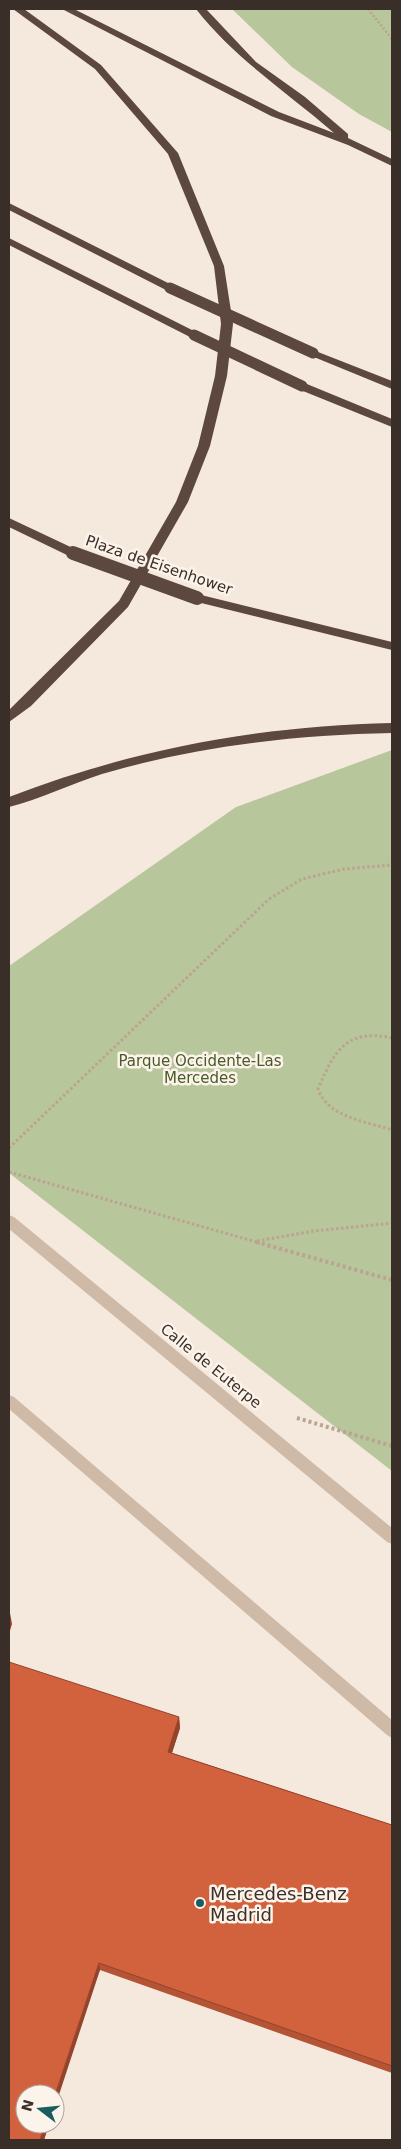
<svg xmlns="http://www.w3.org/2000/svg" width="401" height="2149" viewBox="0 0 401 2149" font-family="'DejaVu Sans',sans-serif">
  <rect width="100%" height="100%" fill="#f5e9dd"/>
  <path fill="#b8c69b" d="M 232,9 L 392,9 L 392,132 L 359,114 L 292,67 Z
    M 392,750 L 392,1471 L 9,1173 L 9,966 L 236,807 Z"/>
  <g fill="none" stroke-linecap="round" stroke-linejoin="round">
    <path stroke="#bba391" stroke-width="2.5" stroke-dasharray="2 2" stroke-linecap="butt" d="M 368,9 L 392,39"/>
    <path stroke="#bba391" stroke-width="3" stroke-dasharray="2.5 2.5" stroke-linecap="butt" d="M 392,1038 C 347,1028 334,1051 318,1089 C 328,1118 366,1121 392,1130
      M 9,1148 L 269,899 L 302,879 L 344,869 L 392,865
      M 9,1172 L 260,1243
      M 257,1241 L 314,1231 L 392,1223"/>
    <path stroke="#bba391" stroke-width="4" stroke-dasharray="3 3" stroke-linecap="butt" d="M 256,1242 L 392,1280
      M 297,1418 L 392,1446"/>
    <path fill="#cfb9a7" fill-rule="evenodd" d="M 9,1395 L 14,1397 L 392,1720 L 392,1738 L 387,1735 L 9,1409 Z"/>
    <path fill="#cfb9a7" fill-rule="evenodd" d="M 9,1215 L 14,1217 L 392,1528 L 392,1544 L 387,1542 L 9,1229 Z"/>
    <path fill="#5c483e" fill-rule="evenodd" d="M 13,9 L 24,9 L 101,65 L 178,153 L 224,266 L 233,324 L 227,376 L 210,446 L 188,502 L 128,607 L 31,706 L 9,722 L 9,710 L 119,601 L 176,502 L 198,446 L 215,376 L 221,324 L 214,266 L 168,154 L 95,69 Z
      M 62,9 L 74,9 L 279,112 L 334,133 C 287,92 235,59 196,9 L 206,9 L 256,62 L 305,97 L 348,134 L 348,138 L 392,159 L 392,166 L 348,145 L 271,116 Z
      M 9,203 L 174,286 L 175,288 L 170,291 L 166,290 L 9,210 Z
      M 9,238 L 198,333 L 200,335 L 198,337 L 190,337 L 9,245 Z
      M 313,350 L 392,381 L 392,389 L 309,355 L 309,351 Z
      M 302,382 L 392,419 L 392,427 L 298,389 L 298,383 Z
      M 9,518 L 77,550 L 79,553 L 77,556 L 69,556 L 9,527 Z
      M 197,594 L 392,642 L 392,650 L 193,601 L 191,598 L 193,595 Z
      M 392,723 L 392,733 C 294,735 197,746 102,774 C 71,784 40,799 9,807 L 9,797 C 133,749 259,726 392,723 Z"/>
    <path stroke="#5c483e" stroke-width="11" d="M 170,288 L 313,353
      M 194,335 L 302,386"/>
    <path stroke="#5c483e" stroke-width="14" d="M 73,553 L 197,598"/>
  </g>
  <path fill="#b55335" d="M 179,1717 L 180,1728 L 172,1753 L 392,1825 L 392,2073 L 100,1970 L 25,2124 L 49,2124 L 44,2140 L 9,2140 Z"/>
  <path fill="#93442b" d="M 10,1613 L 12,1624 L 9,1634 L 9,1616 Z
    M 179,1717 L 180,1728 L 169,1762 L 168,1752 Z
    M 99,1963 L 100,1970 L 55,2107 L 55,2095 Z
    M 45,2124 L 49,2124 L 44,2140 L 40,2140 Z"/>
  <path fill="#d2613e" stroke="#93442b" d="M 9,1662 L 179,1717 L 168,1752 L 392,1825 L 392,2066 L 99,1963 L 55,2095 L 55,2094 L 25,2094 L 25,2124 L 45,2124 L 40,2140 L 9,2140 Z"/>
  <circle fill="#195c61" stroke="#fcf3ea" stroke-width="2" cx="200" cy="1903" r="5"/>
  <g text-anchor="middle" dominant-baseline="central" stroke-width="5" stroke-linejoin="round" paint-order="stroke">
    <g font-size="15" fill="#3a2e28" stroke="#fcf3ea">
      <text transform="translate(159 565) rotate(19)">Plaza de Eisenhower</text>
      <text transform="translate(211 1366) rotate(39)">Calle de Euterpe</text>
    </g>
    <g font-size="15" fill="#495b29" stroke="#fcf3ea">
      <text x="200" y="1061">Parque Occidente-Las<tspan x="200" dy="17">Mercedes</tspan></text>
    </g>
    <g font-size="18" fill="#3a2e28" stroke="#fcf3ea" text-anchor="start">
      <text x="210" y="1893">Mercedes-Benz<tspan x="210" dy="21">Madrid</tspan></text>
    </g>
  </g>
  <rect width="401" height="2149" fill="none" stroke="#3a2e28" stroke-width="20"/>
  <g transform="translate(40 2109) rotate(286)"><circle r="24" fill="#fcf3ea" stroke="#aea49c"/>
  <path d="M0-4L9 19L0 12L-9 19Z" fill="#195c61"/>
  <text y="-8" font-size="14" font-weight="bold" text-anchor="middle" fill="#3a2e28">N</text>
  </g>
</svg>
